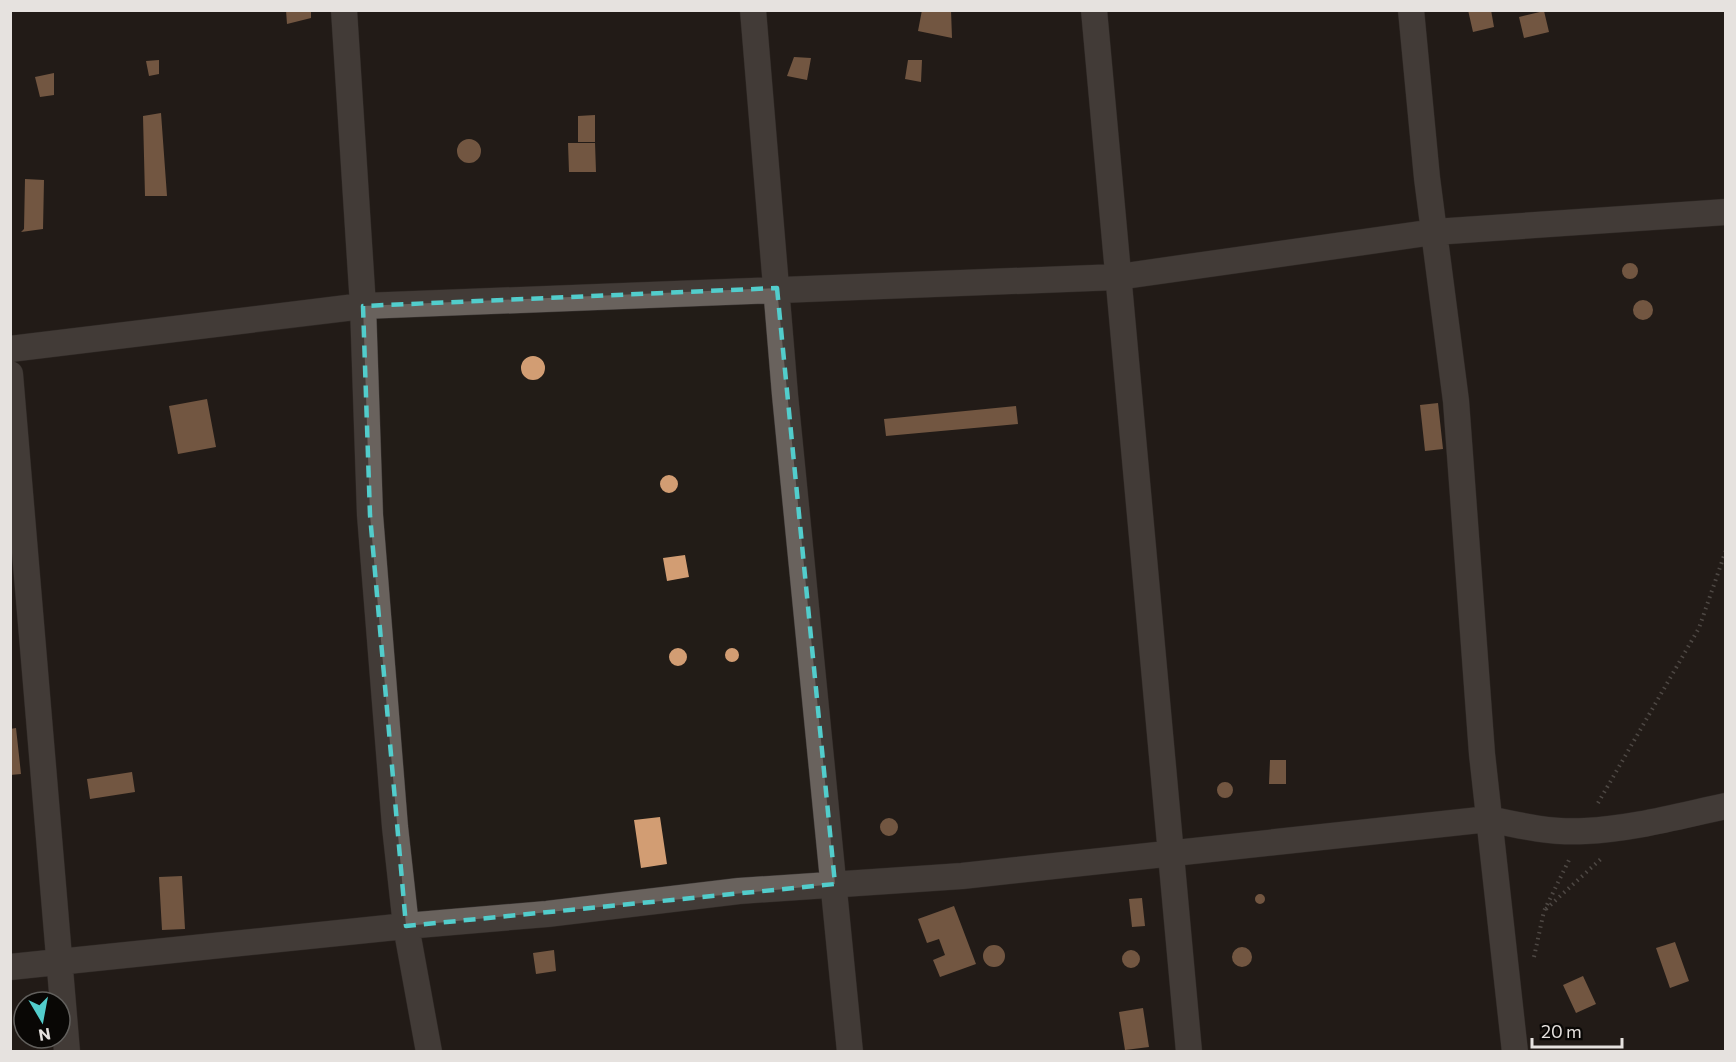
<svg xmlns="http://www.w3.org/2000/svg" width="1736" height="1062" viewBox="0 0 1736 1062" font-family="Commissioner,sans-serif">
  <rect width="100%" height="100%" fill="#221c17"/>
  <path fill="#d29d73" d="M 286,10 L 311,10 L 311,18 L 287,24 Z
    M 922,10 L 951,10 L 952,38 L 918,31 Z
    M 1468,10 L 1491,10 L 1494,27 L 1473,32 Z
    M 1544,11 L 1549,32 L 1524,38 L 1519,17 Z
    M 794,57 L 811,58 L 807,80 L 787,76 Z
    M 159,60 L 159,74 L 149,76 L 146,61 Z
    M 908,60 L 922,60 L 921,82 L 905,79 Z
    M 54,73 L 54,95 L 40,97 L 35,77 Z
    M 161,113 L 167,196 L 145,196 L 143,116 Z
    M 595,115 L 595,142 L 578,142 L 578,116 Z
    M457 151a12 12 0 1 1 24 0a12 12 0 1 1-24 0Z
    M 568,143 L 595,143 L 596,172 L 569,172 Z
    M 25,179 L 44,180 L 43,229 L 21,232 L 24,229 Z
    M1622 271a8 8 0 1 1 16 0a8 8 0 1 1-16 0Z
    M1633 310a10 10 0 1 1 20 0a10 10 0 1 1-20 0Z
    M521 368a12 12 0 1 1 24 0a12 12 0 1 1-24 0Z
    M 207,399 L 216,447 L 178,454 L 169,406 Z
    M 1438,403 L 1443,449 L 1425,451 L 1420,405 Z
    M 1016,406 L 1018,424 L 886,436 L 884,419 Z
    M660 484a9 9 0 1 1 18 0a9 9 0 1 1-18 0Z
    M 685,555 L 689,577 L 667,581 L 663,558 Z
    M669 657a9 9 0 1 1 18 0a9 9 0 1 1-18 0Z
    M725 655a7 7 0 1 1 14 0a7 7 0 1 1-14 0Z
    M 16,728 L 21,774 L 10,775 L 10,729 Z
    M 1270,760 L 1286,760 L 1286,784 L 1269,784 Z
    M 132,772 L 135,792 L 90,799 L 87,779 Z
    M1217 790a8 8 0 1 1 16 0a8 8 0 1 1-16 0Z
    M 660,817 L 667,864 L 641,868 L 634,820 Z
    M880 827a9 9 0 1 1 18 0a9 9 0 1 1-18 0Z
    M 182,876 L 185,929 L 162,930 L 159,877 Z
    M1255 899a5 5 0 1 1 10 0a5 5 0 1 1-10 0Z
    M 1142,898 L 1145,926 L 1132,927 L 1129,899 Z
    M 954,906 L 976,964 L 940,977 L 933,960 L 945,955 L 939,939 L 927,943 L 918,919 Z
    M 1675,942 L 1689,981 L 1670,988 L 1656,948 Z
    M983 956a11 11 0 1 1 22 0a11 11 0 1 1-22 0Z
    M1232 957a10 10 0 1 1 20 0a10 10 0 1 1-20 0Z
    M1122 959a9 9 0 1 1 18 0a9 9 0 1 1-18 0Z
    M 554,950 L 556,971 L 536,974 L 533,953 Z
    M 1583,976 L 1596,1004 L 1576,1013 L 1563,985 Z
    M 1143,1008 L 1149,1047 L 1125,1050 L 1119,1012 Z"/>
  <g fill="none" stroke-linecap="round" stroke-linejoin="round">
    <defs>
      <path id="minor" d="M 344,10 L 363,306 L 370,515 L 395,827 L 406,926 L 429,1052
        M 753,10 L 785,395 L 850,1052
        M 1094,10 L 1189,1052
        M 1411,10 L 1427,178 L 1456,401 L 1482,754 L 1515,1052
        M 10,349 L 363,306 L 1118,277 L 1434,232 L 1726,212
        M 10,374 L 67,1052
        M 10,967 L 406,926 L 547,914 L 739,891 L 962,876 L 1489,819 C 1521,826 1552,833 1585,831 C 1632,829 1679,816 1726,806"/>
    </defs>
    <use href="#minor" stroke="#3b3634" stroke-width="27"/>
    <path stroke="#837e7a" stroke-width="4" stroke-dasharray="1.5 4.5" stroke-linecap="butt" d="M 1598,803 L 1699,628 L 1726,550
      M 1546,909 L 1602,858
      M 1534,957 L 1544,911 L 1570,858"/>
    <use href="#minor" stroke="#69625d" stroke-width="26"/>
  </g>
  <path d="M0 0H1736V1062H0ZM 777,288 L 835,884 L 406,926 L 370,515 L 363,306 Z" fill="#221c17" fill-opacity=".55" fill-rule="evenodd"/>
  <path fill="none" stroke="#52cdcc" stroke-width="4.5" stroke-dasharray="12 8" stroke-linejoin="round" d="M 777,288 L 835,884 L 406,926 L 370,515 L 363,306 Z"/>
  <rect width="1736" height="1062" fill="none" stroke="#e6e2df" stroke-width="24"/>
  <g transform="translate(42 1020) rotate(170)"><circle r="28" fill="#090705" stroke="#615f5c" stroke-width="1.5"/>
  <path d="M0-4.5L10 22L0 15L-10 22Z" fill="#52cdcc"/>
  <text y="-9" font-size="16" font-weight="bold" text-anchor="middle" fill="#e6e2df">N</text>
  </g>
  <path d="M1532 1038v9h90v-9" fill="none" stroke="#e6e2df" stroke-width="3"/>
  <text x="1541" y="1038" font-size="18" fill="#e6e2df" stroke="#090705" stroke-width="4.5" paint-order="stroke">20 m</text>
</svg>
